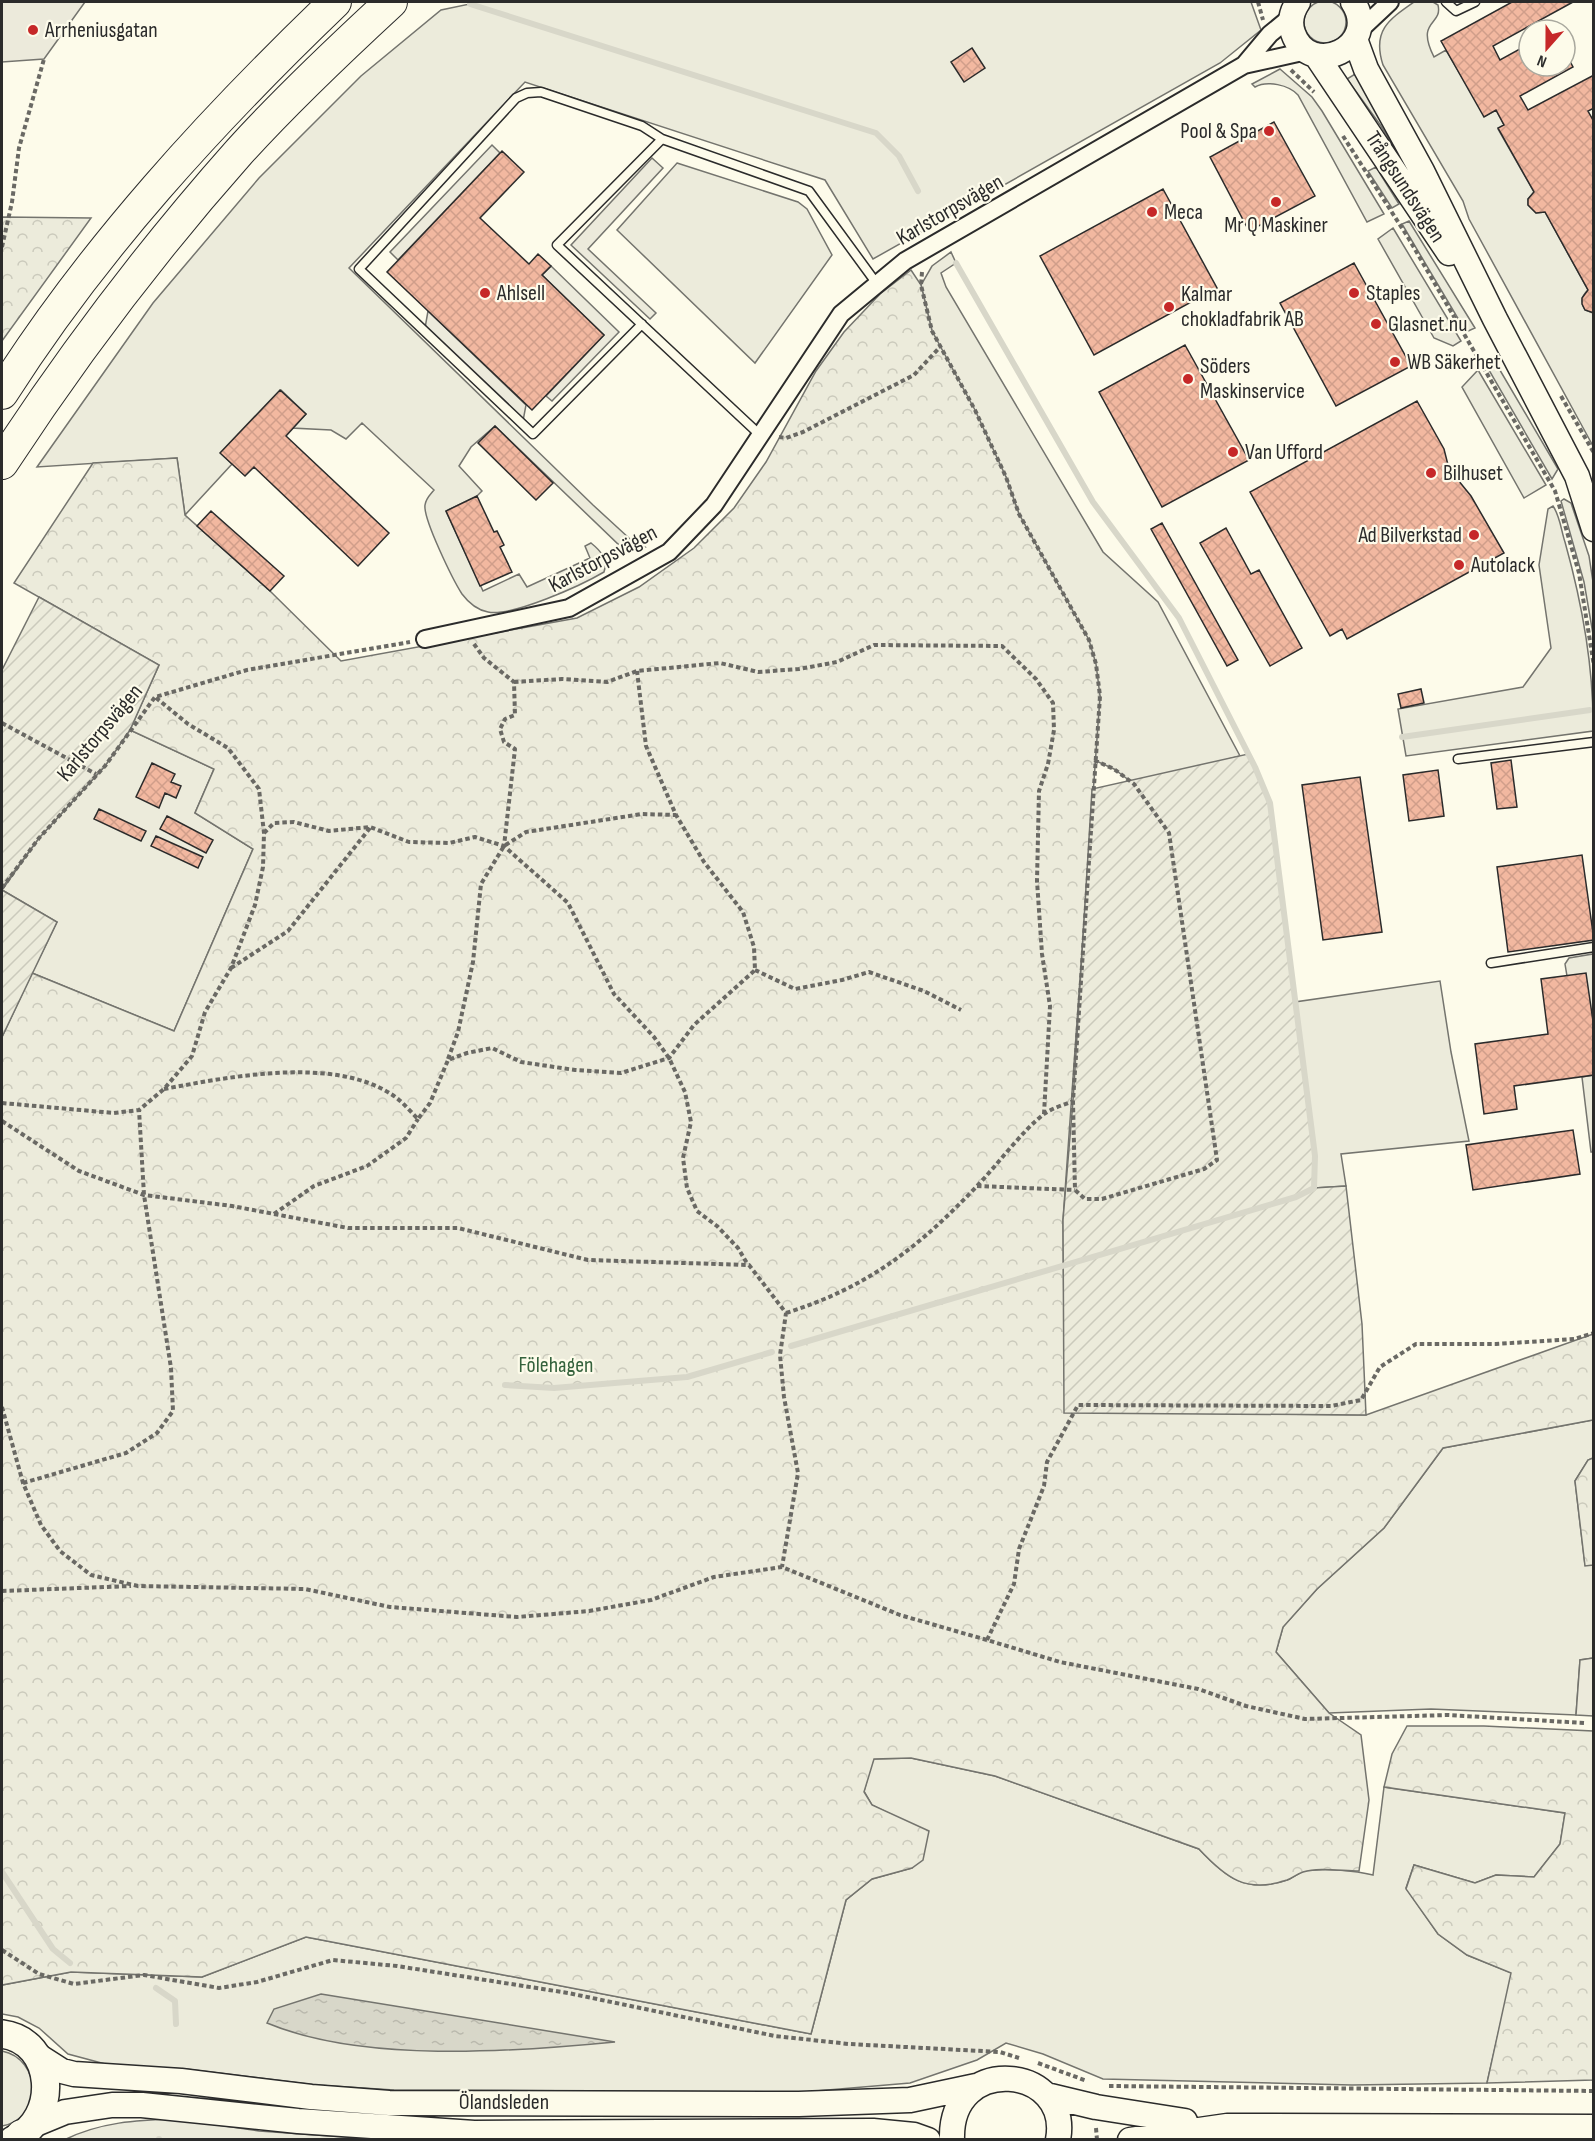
<svg xmlns="http://www.w3.org/2000/svg" width="1595" height="2141" viewBox="0 0 1595 2141" font-family="'Sofia Sans Condensed',sans-serif">
  <defs>
    <pattern id="forest-crowns" width="20" height="18" patternUnits="userSpaceOnUse" patternTransform="scale(1.5)"><rect width="20" height="18" fill="#ecebdb"/><path d="M2 6a3 3 0 1 1 6 0M12 15a3 3 0 1 1 6 0" fill="none" stroke="#cbcabc"/></pattern>
    <pattern id="garden-furrows" width="10" height="10" patternUnits="userSpaceOnUse" patternTransform="scale(1.5)"><rect width="10" height="10" fill="#ecebdb"/><path d="M-1 1l2-2M0 10L10 0M9 11l2-2" fill="none" stroke="#cbcabc"/></pattern>
    <pattern id="water-ripples" width="26" height="14" patternUnits="userSpaceOnUse" patternTransform="scale(1.5)"><rect width="26" height="14" fill="#d8d7c9"/><path d="M2 4q2-2 4 0t4 0M15 11q2-2 4 0t4 0" fill="none" stroke="#bab9ad"/></pattern>
    <pattern id="building-cross-hatch" width="8" height="8" patternUnits="userSpaceOnUse" patternTransform="scale(1.5)"><rect width="8" height="8" fill="#f2b8a0"/><path d="M0 0l8 8M0 8l8-8" fill="none" stroke="#d09e8a"/></pattern>
  </defs>
  <rect width="100%" height="100%" fill="#fdfbea"/>
  <path fill="#ecebdb" stroke="#74746e" stroke-width="1.5" d="M1304 22a21 21 0 1 1 42 0a21 21 0 1 1-42 0Z
    M 467,2 L 1251,2 L 1261,30 L 1220,63 L 873,259 L 825,180 L 525,82 L 349,268 L 593,505 L 630,539 L 645,547 L 633,551 L 618,544 L 495,426 L 471,447 L 459,466 L 482,491 L 477,496 L 446,511 L 483,591 L 519,574 L 527,587 L 590,558 L 585,546 L 591,543 C 601,551 608,559 604,572 C 582,585 512,617 488,612 C 477,610 468,602 462,594 C 453,580 423,519 425,505 C 426,498 430,495 434,490 L 362,423 L 346,439 L 331,430 L 292,428 L 306,414 L 281,390 L 221,453 L 232,464 L 185,515 L 177,458 L 37,467 L 153,303 L 259,178 L 361,76 L 441,10 L 470,4 Z
    M 1414,2 L 1433,2 L 1438,5 C 1443,26 1415,19 1434,57 L 1446,50 L 1485,116 L 1496,110 L 1504,125 L 1498,129 L 1534,192 L 1528,199 L 1528,205 L 1536,213 L 1545,212 L 1588,290 C 1581,296 1581,303 1585,310 L 1593,313 L 1593,446 L 1469,219 L 1463,201 L 1383,65 C 1372,31 1388,20 1414,2 Z
    M 1280,69 L 1312,97 L 1322,111 L 1384,214 L 1367,222 L 1298,95 C 1289,85 1267,80 1255,87 L 1252,84 Z
    M 1360,71 L 1417,184 L 1381,126 L 1347,79 Z
    M 677,163 L 798,202 L 807,209 L 832,255 L 755,363 L 617,230 Z
    M 1376,167 L 1399,204 L 1392,208 L 1368,171 Z
    M 1409,221 L 1475,328 L 1466,332 L 1402,224 Z
    M 1393,228 L 1461,341 L 1453,346 L 1434,338 L 1378,239 Z
    M 951,252 L 956,263 L 941,273 L 946,287 L 1103,552 L 1158,602 L 1240,756 L 1134,784 L 1114,769 L 1094,760 L 1100,696 L 1040,554 L 1019,514 L 1006,477 L 932,331 L 921,285 L 932,266 Z
    M 1494,360 L 1558,469 L 1552,479 L 1486,365 Z
    M 1478,370 L 1546,485 L 1524,498 L 1462,387 Z
    M 1564,499 L 1571,503 L 1589,556 L 1593,582 L 1593,634 L 1584,582 L 1561,501 Z
    M 1553,506 C 1560,516 1561,530 1565,542 C 1582,603 1594,667 1593,731 L 1406,756 L 1398,709 L 1523,687 L 1551,648 L 1539,565 L 1548,509 Z
    M 130,730 L 214,769 L 195,813 L 253,849 L 174,1031 L 32,973 L 57,922 L 2,890 L 39,838 L 105,766 Z
    M 1593,954 L 1593,1028 L 1567,976 L 1565,964 L 1569,958 Z
    M 1440,981 L 1451,1052 L 1469,1141 L 1341,1154 L 1346,1186 L 1314,1188 L 1315,1156 L 1295,1002 Z
    M 1593,1075 L 1593,1152 L 1591,1152 L 1582,1077 Z
    M 1593,1420 L 1593,1458 L 1588,1460 L 1575,1481 L 1585,1565 L 1594,1565 L 1593,1658 L 1580,1660 L 1576,1715 L 1431,1709 L 1329,1713 L 1276,1652 L 1283,1627 L 1317,1589 L 1384,1528 L 1443,1448 Z
    M 911,1758 L 995,1776 L 1199,1849 C 1226,1878 1247,1894 1287,1880 C 1293,1878 1298,1873 1304,1871 C 1320,1867 1357,1871 1373,1875 L 1384,1787 L 1565,1813 L 1560,1844 L 1534,1877 L 1496,1875 L 1475,1883 L 1414,1865 L 1406,1888 L 1438,1934 L 1467,1955 L 1512,1973 L 1487,2083 L 1352,2085 L 1103,2079 L 1043,2054 L 1006,2043 L 977,2060 L 910,2083 L 804,2092 L 394,2090 L 316,2085 L 186,2069 L 109,2065 L 68,2054 L 39,2028 L 18,2017 L 2,2014 L 2,1985 L 71,1972 L 202,1977 L 306,1937 L 811,2034 L 846,1900 L 872,1879 L 912,1868 L 898,1818 L 872,1805 L 864,1791 L 873,1759 Z
    M 2,2051 C 42,2059 43,2119 2,2126 Z
    M 176,2119 L 259,2131 L 373,2139 L 64,2140 C 100,2122 137,2120 176,2119 Z"/>
  <path fill="url(#forest-crowns)" stroke="#74746e" stroke-width="1.5" d="M 2,217 L 91,218 L 2,341 Z
    M 911,270 L 921,285 L 932,331 L 975,410 L 1006,477 L 1019,514 L 1089,640 L 1096,664 L 1100,696 L 1063,1220 L 1065,1412 L 1366,1415 L 1593,1334 L 1593,1420 L 1443,1448 L 1384,1528 L 1317,1589 L 1283,1627 L 1276,1652 L 1329,1713 L 1361,1735 L 1369,1800 L 1359,1871 C 1342,1871 1319,1867 1303,1872 C 1297,1874 1292,1878 1287,1880 C 1246,1894 1226,1878 1199,1849 L 995,1776 L 911,1758 L 874,1759 L 864,1792 L 872,1805 L 929,1831 L 923,1860 L 912,1868 L 872,1879 L 846,1900 L 811,2034 L 306,1937 L 202,1977 L 71,1972 L 2,1985 L 2,1037 L 32,973 L 174,1031 L 253,849 L 195,813 L 214,769 L 130,730 L 159,665 L 14,583 L 93,463 L 177,458 L 185,515 L 270,591 L 341,661 L 577,618 L 639,587 L 694,548 L 734,508 L 766,462 L 816,371 L 844,332 L 880,294 Z
    M 1593,1458 L 1593,1565 L 1585,1566 L 1575,1481 L 1588,1460 Z
    M 1407,1726 L 1484,1726 L 1593,1731 L 1593,2080 L 1487,2083 L 1511,1973 L 1467,1955 L 1438,1934 L 1406,1889 L 1414,1865 L 1475,1883 L 1496,1875 L 1534,1877 L 1560,1844 L 1565,1813 L 1384,1787 L 1392,1754 Z"/>
  <path fill="url(#garden-furrows)" stroke="#74746e" stroke-width="1.5" d="M 39,597 L 159,665 L 130,730 L 105,766 L 39,838 L 2,888 L 2,670 Z
    M 1248,754 L 1270,803 L 1315,1156 L 1314,1188 L 1346,1186 L 1362,1324 L 1366,1415 L 1064,1413 L 1063,1220 L 1073,1101 L 1092,789 Z
    M 2,890 L 57,922 L 2,1037 Z"/>
  <path fill="#eceadb" stroke="#74746e" stroke-width="1.5" d="M 2,2 L 85,2 L 44,59 L 2,62 Z
    M 492,145 L 500,153 L 398,260 L 390,252 Z
    M 652,158 L 663,168 L 588,249 L 656,313 L 650,319 L 571,245 Z
    M 551,266 L 619,332 L 552,401 L 546,396 L 604,335 L 542,275 Z
    M 428,311 L 526,405 L 523,421 L 425,328 Z
    M 1593,1658 L 1593,1716 L 1576,1715 L 1580,1660 Z"/>
  <path fill="url(#water-ripples)" stroke="#74746e" stroke-width="1.5" d="M 321,1994 L 615,2042 C 512,2052 362,2063 267,2023 L 274,2009 Z"/>
  <g fill="none" stroke-linecap="round" stroke-linejoin="round">
    <path stroke="#d8d7c9" stroke-width="6" d="M 470,4 L 876,133 L 899,156 L 918,191
      M 1402,737 L 1590,710
      M 791,1346 L 1296,1197 L 1314,1188 L 1315,1156 L 1270,803 L 1255,767 L 1179,618 L 1093,502 L 956,263
      M 505,1385 L 554,1388 L 687,1377 L 772,1352
      M 2,1872 L 53,1949 L 70,1963
      M 156,1988 L 175,2001 L 176,2024
      M 159,2140 L 159,2139"/>
  </g>
  <path fill="url(#building-cross-hatch)" stroke="#2b2b2b" stroke-width="1.5" d="M 1512,2 L 1573,2 L 1493,46 L 1500,60 L 1529,44 L 1529,66 L 1565,66 L 1565,52 L 1573,67 L 1520,96 L 1528,110 L 1594,75 L 1594,108 L 1588,111 L 1594,122 L 1594,313 L 1585,310 L 1582,304 L 1582,298 L 1588,290 L 1545,212 L 1536,213 L 1528,205 L 1528,199 L 1534,192 L 1498,128 L 1504,125 L 1496,110 L 1484,117 L 1441,41 Z
    M 972,48 L 985,68 L 964,82 L 951,62 Z
    M 1274,122 L 1315,196 L 1249,231 L 1210,157 Z
    M 502,151 L 524,172 L 480,218 L 529,264 L 538,254 L 551,266 L 542,275 L 604,335 L 532,410 L 387,272 Z
    M 1163,189 L 1217,288 L 1094,355 L 1040,256 Z
    M 1354,263 L 1411,366 L 1336,406 L 1280,303 Z
    M 1185,345 L 1249,460 L 1162,507 L 1099,392 Z
    M 280,390 L 306,414 L 286,436 L 389,533 L 358,566 L 254,467 L 245,476 L 220,453 Z
    M 1417,401 L 1444,449 L 1449,469 L 1471,496 L 1504,553 L 1347,639 L 1342,629 L 1330,636 L 1250,492 Z
    M 495,426 L 553,483 L 536,500 L 478,443 Z
    M 477,496 L 494,532 L 497,531 L 504,545 L 500,547 L 512,572 L 480,586 L 446,511 Z
    M 211,511 L 284,576 L 270,591 L 197,526 Z
    M 1162,523 L 1238,660 L 1227,666 L 1151,529 Z
    M 1226,528 L 1251,574 L 1259,570 L 1302,648 L 1270,666 L 1200,543 Z
    M 1421,689 L 1424,703 L 1401,708 L 1398,694 Z
    M 1511,760 L 1517,807 L 1497,809 L 1491,763 Z
    M 152,763 L 175,774 L 171,782 L 181,786 L 176,798 L 165,793 L 159,808 L 136,797 Z
    M 1438,770 L 1444,816 L 1409,821 L 1403,775 Z
    M 1360,777 L 1382,932 L 1323,940 L 1302,785 Z
    M 99,809 L 146,831 L 141,841 L 94,819 Z
    M 167,816 L 213,840 L 206,853 L 160,829 Z
    M 156,836 L 203,857 L 198,868 L 151,846 Z
    M 1582,855 L 1594,940 L 1508,952 L 1497,867 Z
    M 1586,973 L 1594,1028 L 1594,1075 L 1514,1086 L 1517,1109 L 1484,1114 L 1475,1044 L 1548,1034 L 1541,979 Z
    M 1573,1130 L 1580,1174 L 1473,1190 L 1466,1145 Z"/>
  <g fill="none" stroke-linecap="round" stroke-linejoin="round">
    <defs>
      <path id="service" d="M 1446,2 L 1456,11 L 1475,2
        M 642,324 L 533,434 L 359,269 L 516,98 L 527,93 L 541,92 L 642,126 L 662,139
        M 759,434 L 557,245 L 662,139 L 809,191 L 877,284
        M 1458,759 L 1594,742
        M 1491,963 L 1594,947"/>
      <path id="minor" d="M 1358,32 L 1390,2
        M 1244,65 L 1270,34 L 1292,16
        M 425,639 L 569,608 L 669,552 L 714,505 L 841,314 L 905,261 L 1244,65 L 1307,51"/>
      <path id="secondary" d="M 1298,2 C 1292,11 1289,22 1293,33 C 1309,80 1382,47 1353,2
        M 1355,39 L 1366,69 L 1422,171 L 1495,319 L 1577,476 L 1594,529
        M 1316,55 L 1449,253
        M 37,2055 L 62,2071 L 74,2074 L 181,2081 L 311,2097 L 389,2103 L 799,2104 L 910,2100 L 976,2086
        M 1046,2095 L 1096,2107 L 1185,2121
        M 31,2126 L 65,2112 L 112,2105 L 142,2105 L 298,2121 L 474,2133 L 873,2131 L 914,2135 L 928,2140
        M 952,2140 C 949,2052 1072,2065 1058,2140
        M 1130,2140 L 1227,2126 L 1594,2127"/>
      <path id="primary" d="M 2,2034 C 56,2041 60,2119 13,2140"/>
      <path id="motorway" d="M 2,393 C 94,248 212,120 335,2
        M 2,463 C 74,353 152,250 239,152 C 287,99 339,50 391,2
        M 20,2140 L 22,2136"/>
    </defs>
    <use href="#service" stroke="#2b2b2b" stroke-width="11"/>
    <use href="#minor" stroke="#2b2b2b" stroke-width="20"/>
    <use href="#secondary" stroke="#2b2b2b" stroke-width="27"/>
    <use href="#primary" stroke="#2b2b2b" stroke-width="30"/>
    <use href="#motorway" stroke="#2b2b2b" stroke-width="34"/>
    <path stroke="#6a6964" stroke-width="4" stroke-dasharray="4.5 3" stroke-linecap="butt" d="M 1258,2 L 1263,20
      M 1291,70 L 1314,92
      M 1343,136 L 1409,239 L 1555,491 L 1579,573 L 1594,666
      M 2,247 L 12,202 L 19,148 L 44,59
      M 922,272 L 921,285 L 932,331 L 975,410 L 1006,477 L 1019,514 L 1089,640 L 1096,664 L 1100,696 L 1073,1101 L 1075,1190 L 1085,1199 L 1102,1199 L 1204,1169 L 1217,1160 L 1169,833 L 1134,784 L 1114,769 L 1094,760
      M 1561,396 L 1594,453
      M 779,437 L 786,438 L 803,432 L 914,375 L 940,347
      M 474,644 L 484,658 L 514,682 L 515,715 L 505,719 L 500,729 L 504,742 L 515,749 L 504,846 L 568,903 L 614,994 L 654,1037 L 669,1058 L 685,1092 L 691,1122 L 683,1158 L 687,1188 L 697,1211 L 717,1226 L 738,1248 L 748,1265
      M 514,682 L 562,679 L 607,682 L 637,671 L 720,663 L 758,672 L 799,669 L 837,662 L 874,645 L 1002,646 L 1036,679 L 1053,703 L 1054,730 L 1048,764 L 1039,791 L 1037,881 L 1042,954 L 1050,1006 L 1044,1114
      M 2,723 L 96,774
      M 264,833 L 274,823 L 294,822 L 329,831 L 370,827 L 409,842 L 449,843 L 475,837 L 504,846
      M 2,888 L 39,838 L 105,766 L 155,697 L 247,670 L 410,642
      M 231,968 L 288,931 L 370,828
      M 755,970 L 795,989 L 842,980 L 869,972 L 924,991 L 961,1010
      M 448,1059 L 458,1032 L 473,962 L 481,884 L 504,846 L 526,832 L 642,814 L 676,815
      M 164,1089 C 229,1077 332,1056 391,1094 C 401,1100 410,1111 418,1119 L 430,1103 L 448,1060 L 467,1053 L 492,1048 L 521,1062 L 575,1070 L 621,1073 L 669,1058 L 694,1025 L 755,970 L 754,947 L 743,912 L 704,862 L 676,815 L 646,746 L 637,671
      M 2,1103 L 114,1113 L 139,1110 L 164,1089 L 192,1056 L 205,1012 L 231,968 L 255,905 L 263,867 L 264,833 L 259,789 L 228,748 L 188,724 L 155,697
      M 2,1121 L 79,1171 L 144,1195 L 232,1206 L 348,1228 L 458,1228 L 588,1260 L 749,1265 L 786,1313 L 780,1355 L 784,1397 L 798,1473 L 782,1567
      M 977,1186 L 1075,1190
      M 274,1214 L 314,1186 L 367,1166 L 406,1138 L 418,1119
      M 786,1313 C 869,1287 919,1247 978,1185 C 998,1164 1022,1131 1044,1114 C 1052,1108 1064,1105 1073,1101
      M 2,1407 L 23,1483 L 41,1525 L 60,1551 L 91,1575 L 138,1586 L 305,1589 L 390,1607 L 517,1617 L 589,1611 L 651,1600 L 714,1577 L 782,1567 L 900,1615 L 987,1640 L 1060,1662 L 1198,1689 L 1246,1706 L 1305,1719 L 1448,1715 L 1584,1723
      M 23,1483 L 126,1453 L 157,1433 L 173,1411 L 171,1368 L 144,1195 L 139,1110
      M 2,1591 L 131,1586
      M 987,1640 L 1014,1584 L 1019,1549 L 1044,1486 L 1047,1462 L 1078,1405 L 1331,1406 L 1361,1400 L 1380,1367 L 1416,1344 L 1496,1344 L 1574,1339 L 1594,1333
      M 2,1950 L 39,1974 L 74,1984 L 144,1975 L 219,1988 L 257,1982 L 333,1960 L 397,1966 L 568,1993 L 775,2036 L 849,2044 L 1000,2052 L 1019,2058
      M 1038,2063 L 1087,2081
      M 1109,2086 L 1594,2091
      M 1096,2128 L 1097,2140"/>
    <use href="#service" stroke="#fdfbea" stroke-width="8"/>
    <use href="#minor" stroke="#fdfbea" stroke-width="16"/>
    <use href="#secondary" stroke="#fdfbea" stroke-width="24"/>
    <use href="#primary" stroke="#fdfbea" stroke-width="27"/>
    <use href="#motorway" stroke="#fdfbea" stroke-width="32"/>
  </g>
  <g fill="#c62828" stroke="#fdfbea" stroke-width="2">
    <circle cx="33" cy="30" r="6"/>
    <circle cx="1269" cy="131" r="6"/>
    <circle cx="1276" cy="202" r="6"/>
    <circle cx="1152" cy="212" r="6"/>
    <circle cx="485" cy="293" r="6"/>
    <circle cx="1354" cy="293" r="6"/>
    <circle cx="1169" cy="307" r="6"/>
    <circle cx="1376" cy="324" r="6"/>
    <circle cx="1395" cy="362" r="6"/>
    <circle cx="1188" cy="379" r="6"/>
    <circle cx="1233" cy="452" r="6"/>
    <circle cx="1431" cy="473" r="6"/>
    <circle cx="1474" cy="535" r="6"/>
    <circle cx="1459" cy="565" r="6"/>
  </g>
  <g text-anchor="middle" dominant-baseline="central" stroke-width="4.5" stroke-linejoin="round" paint-order="stroke">
    <g font-size="22" fill="#2b2b2b" stroke="#fdfbea" text-anchor="start">
      <text x="45" y="30">Arrheniusgatan</text>
      <text x="1257" y="131" text-anchor="end">Pool &amp; Spa</text>
      <text x="1164" y="212">Meca</text>
      <text x="1276" y="225" text-anchor="middle">Mr Q Maskiner</text>
      <text x="497" y="293">Ahlsell</text>
      <text x="1366" y="293">Staples</text>
      <text x="1181" y="294">Kalmar<tspan x="1181" dy="25">chokladfabrik AB</tspan></text>
      <text x="1388" y="324">Glasnet.nu</text>
      <text x="1407" y="362">WB Säkerhet</text>
      <text x="1200" y="366">Söders<tspan x="1200" dy="25">Maskinservice</tspan></text>
      <text x="1245" y="452">Van Ufford</text>
      <text x="1443" y="473">Bilhuset</text>
      <text x="1462" y="535" text-anchor="end">Ad Bilverkstad</text>
      <text x="1471" y="565">Autolack</text>
    </g>
    <g font-size="22" fill="#2b2b2b" stroke="#fdfbea">
      <text transform="translate(1405 187) rotate(57)">Trångsundsvägen</text>
      <text transform="translate(950 210) rotate(-30)">Karlstorpsvägen</text>
      <text transform="translate(603 559) rotate(-28)">Karlstorpsvägen</text>
      <text transform="translate(100 733) rotate(-50)">Karlstorpsvägen</text>
      <text x="504" y="2102">Ölandsleden</text>
    </g>
    <g font-size="22" fill="#34623c" stroke="#fdfbea">
      <text x="556" y="1365">Fölehagen</text>
    </g>
  </g>
  <rect width="1595" height="2141" fill="none" stroke="#2b2b2b" stroke-width="6"/>
  <g transform="translate(1547 48) rotate(201)"><circle r="28" fill="#fdfbea" stroke="#a9a89e" stroke-width="1.5"/>
  <path d="M0-4.5L10 22L0 15L-10 22Z" fill="#c62828"/>
  <text y="-9" font-size="16" font-weight="bold" text-anchor="middle" fill="#2b2b2b">N</text>
  </g>
</svg>
